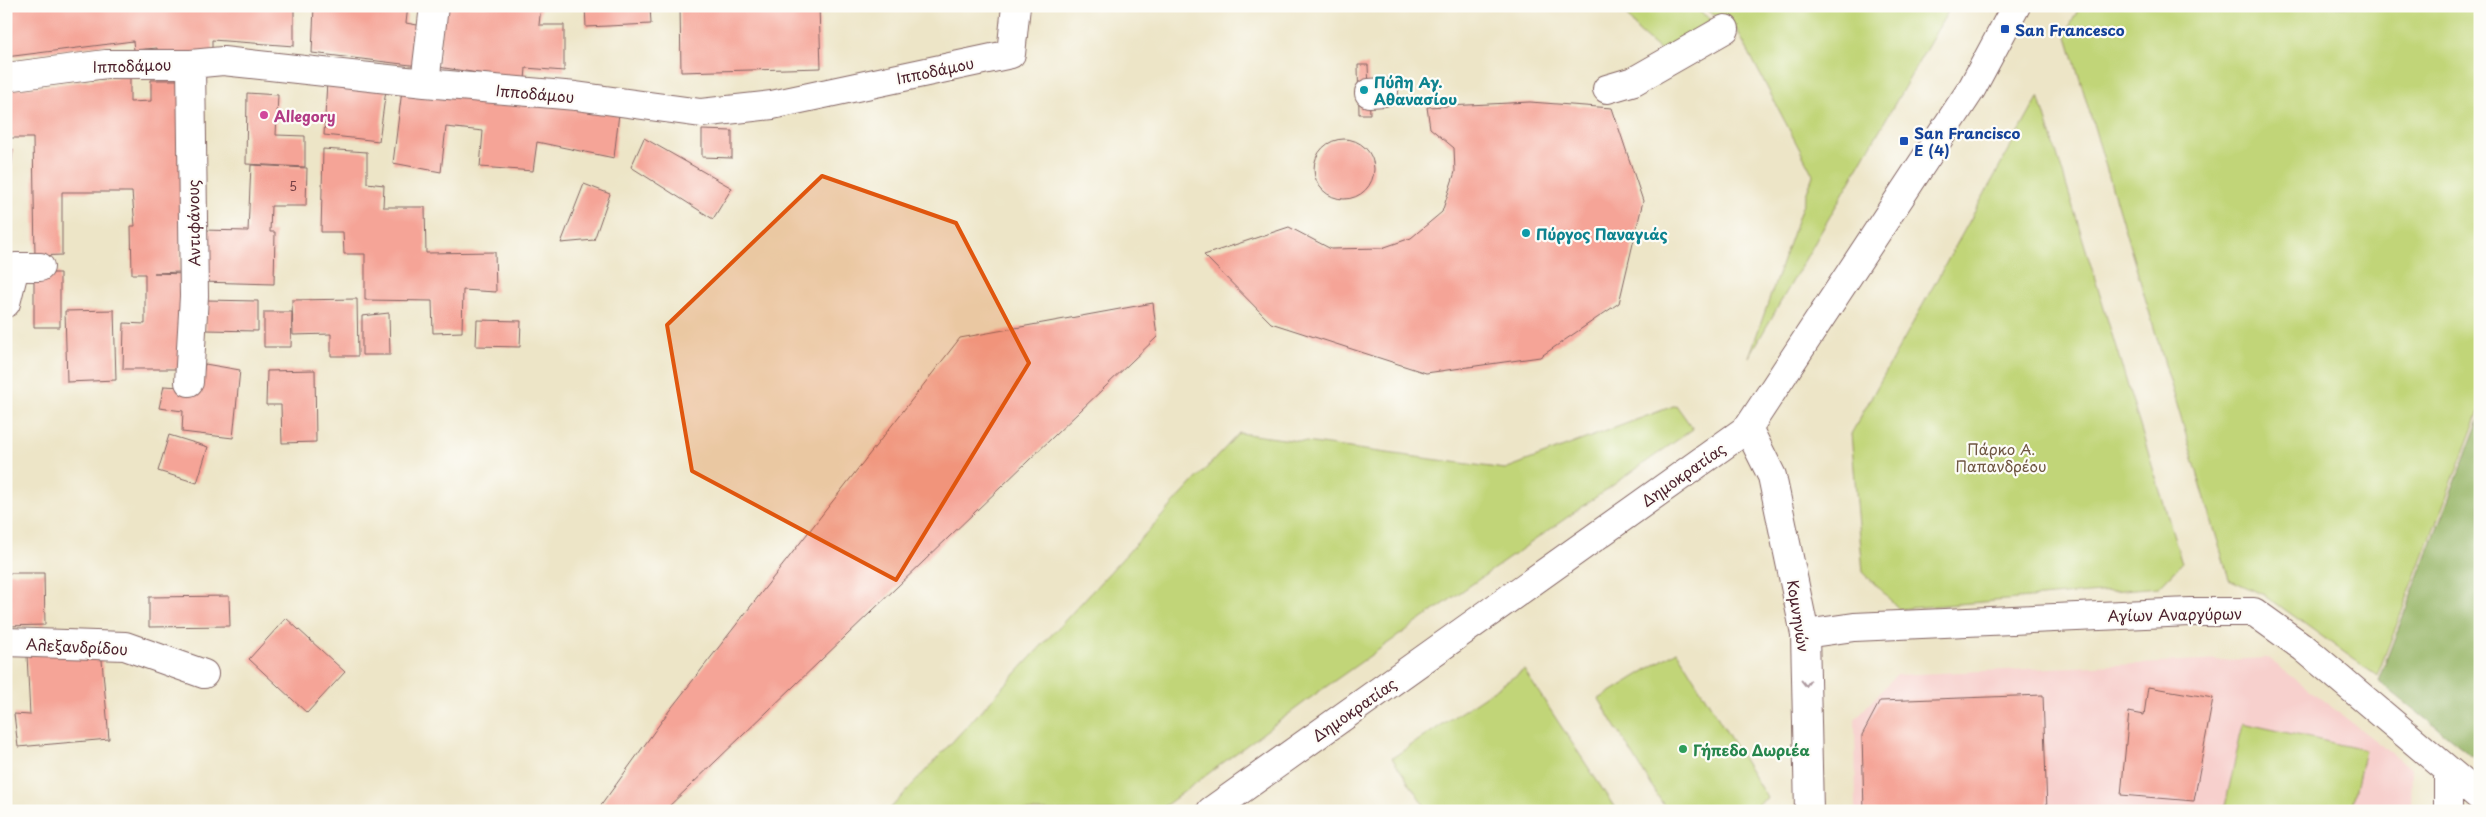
<svg xmlns="http://www.w3.org/2000/svg" width="2486" height="817" viewBox="0 0 2486 817" font-family="'Playpen Sans',sans-serif">
  <rect width="100%" height="100%" fill="#fdfcf7"/>
  <filter id="ink" filterUnits="userSpaceOnUse"><feTurbulence type="fractalNoise" baseFrequency=".02" numOctaves="2"/><feDisplacementMap in="SourceGraphic" scale="10" xChannelSelector="R" yChannelSelector="G"/><feConvolveMatrix kernelMatrix="1 2 1 2 8 2 1 2 1" color-interpolation-filters="sRGB"/></filter>
  <filter id="wash" filterUnits="userSpaceOnUse"><feTurbulence type="fractalNoise" baseFrequency=".0096" numOctaves="4" result="noise"/><feDisplacementMap in="SourceGraphic" scale="20" xChannelSelector="R" yChannelSelector="G"/><feGaussianBlur stdDeviation="1.12" result="paint"/><feColorMatrix in="noise" values="0 0 0 0 0 0 0 0 0 0 0 0 0 0 0 0 0 1.4 0 .05"/><feComposite in="paint" operator="in"/></filter>
  <g filter="url(#wash)">
    <rect width="100%" height="100%" fill="#ede5c7"/>
    <path fill="#f7d0cd" d="M 2268,658 L 2412,769 L 2411,811 L 1856,811 L 1855,719 L 1896,675 Z"/>
    <path fill="#c1d578" stroke="#867a52" d="M 1620,6 L 1691,6 L 1712,20 L 1662,52 L 1638,31 Z
      M 1701,6 L 1951,6 L 1749,357 L 1813,175 L 1737,30 Z
      M 2080,6 L 2480,6 L 2480,409 L 2377,676 L 2266,596 L 2229,579 L 2066,33 Z
      M 2039,96 L 2182,563 L 2159,587 L 1899,609 L 1863,572 L 1851,434 Z
      M 1676,405 L 1693,429 L 1317,693 L 1158,811 L 888,811 L 1239,433 L 1505,469 Z
      M 1677,651 L 1767,798 L 1747,811 L 1667,811 L 1599,699 Z
      M 1524,670 L 1617,811 L 1428,811 L 1392,758 Z
      M 2243,723 L 2365,750 L 2351,811 L 2224,811 Z"/>
    <path fill="#98b668" stroke="#716a4a" d="M 2480,417 L 2480,762 L 2378,681 Z"/>
    <g id="blocks">
      <path fill="#f5a497" d="M 6,6 L 294,6 L 294,46 L 212,40 L 212,55 L 158,58 L 157,48 L 134,50 L 133,41 L 6,57 Z
        M 314,6 L 408,6 L 406,23 L 423,26 L 419,66 L 312,53 Z
        M 443,6 L 541,6 L 539,25 L 564,25 L 564,71 L 526,68 L 525,80 L 438,67 Z
        M 585,6 L 650,6 L 651,24 L 586,27 Z
        M 819,6 L 821,68 L 681,72 L 680,7 Z
        M 1358,65 L 1368,65 L 1370,114 L 1359,114 Z
        M 130,76 L 130,102 L 151,101 L 151,80 L 185,80 L 180,272 L 154,273 L 187,274 L 184,369 L 123,369 L 124,323 L 145,324 L 145,274 L 132,274 L 131,226 L 135,226 L 132,192 L 62,192 L 62,255 L 35,256 L 33,138 L 6,138 L 6,90 Z
        M 327,81 L 386,90 L 379,141 L 324,135 Z
        M 402,90 L 620,104 L 614,158 L 537,142 L 533,171 L 480,167 L 483,131 L 446,127 L 441,172 L 393,163 Z
        M 247,93 L 278,95 L 276,135 L 305,136 L 305,167 L 246,164 Z
        M 1530,102 L 1612,108 L 1643,201 L 1619,303 L 1540,357 L 1426,373 L 1271,323 L 1204,255 L 1289,227 L 1331,249 L 1382,248 L 1411,238 L 1442,212 L 1455,172 L 1454,148 L 1430,128 L 1427,107 Z
        M 702,130 L 732,131 L 732,158 L 702,157 Z
        M 644,138 L 732,188 L 713,219 L 631,167 Z
        M1314 169a30 30 0 1 1 60 0a30 30 0 1 1-60 0Z
        M 6,148 L 13,149 L 8,207 L 6,207 Z
        M 323,149 L 367,152 L 367,183 L 384,185 L 383,207 L 425,207 L 426,253 L 495,252 L 496,292 L 463,290 L 462,332 L 433,333 L 432,301 L 365,300 L 365,254 L 344,254 L 343,232 L 321,232 Z
        M 251,165 L 307,168 L 306,206 L 271,206 L 270,232 L 275,232 L 274,284 L 200,282 L 202,230 L 248,231 Z
        M 584,184 L 610,194 L 594,240 L 561,243 Z
        M 34,273 L 60,273 L 60,327 L 34,327 Z
        M 357,299 L 358,356 L 331,356 L 331,334 L 293,335 L 292,300 Z
        M 206,300 L 258,301 L 258,331 L 206,330 Z
        M 1153,303 L 1157,337 L 664,811 L 597,811 L 669,711 L 960,338 Z
        M 114,310 L 116,380 L 67,382 L 65,311 Z
        M 264,312 L 292,312 L 291,347 L 264,347 Z
        M 389,313 L 390,355 L 362,355 L 362,316 Z
        M 477,320 L 521,321 L 520,347 L 476,346 Z
        M 205,364 L 240,370 L 233,438 L 182,432 L 183,411 L 159,408 L 164,386 L 200,388 Z
        M 315,370 L 316,442 L 282,443 L 281,405 L 266,405 L 267,371 Z
        M 169,435 L 208,447 L 197,483 L 158,471 Z
        M 6,573 L 44,573 L 45,625 L 6,626 Z
        M 229,596 L 230,626 L 149,627 L 149,597 Z
        M 286,618 L 345,672 L 307,713 L 249,659 Z
        M 101,649 L 109,739 L 18,747 L 14,714 L 30,715 L 27,655 Z
        M 2148,687 L 2213,698 L 2194,801 L 2121,795 L 2129,712 L 2144,715 Z
        M 2043,695 L 2047,811 L 1864,811 L 1862,735 L 1880,701 Z"/>
    </g>
  </g>
  <g filter="url(#ink)">
    <use href="#blocks" fill-opacity="0" stroke="#836462" stroke-width="1"/>
    <g fill="none" stroke-linecap="round" stroke-linejoin="round">
      <defs>
        <path id="minor" d="M 6,77 L 106,64 L 191,64 L 223,61 L 425,83 L 576,96 L 701,113 L 772,105 L 1011,54 L 1016,6
          M 425,83 L 434,6
          M 1607,89 L 1634,81 L 1725,29
          M 1369,93 L 1384,92
          M 6,303 L 15,267 L 40,267
          M 189,382 L 194,296 L 191,64
          M 1748,428 L 1772,476 L 1805,634 L 1809,811
          M 1805,634 L 1854,627 L 2190,612 L 2254,612 L 2304,648 L 2480,797
          M 6,642 L 125,646 L 204,674
          M 2448,771 L 2448,811"/>
        <path id="major" d="M 1211,811 L 1748,428 L 1972,88 L 2016,6"/>
      </defs>
      <use href="#minor" stroke="#836462" stroke-width="30"/>
      <use href="#major" stroke="#836462" stroke-width="30"/>
      <use href="#minor" stroke="#fff" stroke-width="28"/>
      <use href="#major" stroke="#fff" stroke-width="28"/>
    </g>
    <defs><path id="oneway-chevron" d="M-2-3.5L2.5 0L-2 3.5" fill="none" stroke-width="1.6" stroke-linecap="round" stroke-linejoin="round" transform="scale(1.25)"/></defs>
    <use stroke="#ae9aa0" href="#oneway-chevron" transform="translate(1806 683) rotate(89)"/>
  </g>
  <path fill="#e0560e" fill-opacity="0.2" stroke="#e0560e" stroke-width="4" stroke-linejoin="round" d="M 822,176 L 956,223 L 1029,363 L 896,580 L 692,471 L 667,325 Z"/>
  <g fill="#1a4fb4" stroke="#fdfcf7" stroke-width="2">
    <rect x="2000" y="24" width="10" height="10" rx="2.5"/>
    <rect x="1899" y="136" width="10" height="10" rx="2.5"/>
  </g>
  <g fill="#0f9aa8" stroke="#fdfcf7" stroke-width="2">
    <circle cx="1364" cy="90" r="5"/>
    <circle cx="1526" cy="233" r="5"/>
  </g>
  <circle fill="#d1479c" stroke="#fdfcf7" stroke-width="2" cx="264" cy="115" r="5"/>
  <circle fill="#2e9e5b" stroke="#fdfcf7" stroke-width="2" cx="1683" cy="749" r="5"/>
  <g text-anchor="middle" dominant-baseline="central" stroke-width="4.5" stroke-linejoin="round" paint-order="stroke">
    <g font-size="12" fill="#754046">
      <text x="293" y="186">5</text>
    </g>
    <g font-size="15" font-weight="bold" fill="#164399" stroke="#fdfcf7" text-anchor="start">
      <text x="2015" y="29">San Francesco</text>
      <text x="1914" y="132">San Francisco<tspan x="1914" dy="17">E (4)</tspan></text>
    </g>
    <g font-size="15" fill="#4a1f2b" stroke="#fdfcf7">
      <text transform="translate(132 65) rotate(-2)">Ιπποδάμου</text>
      <text transform="translate(935 70) rotate(-12)">Ιπποδάμου</text>
      <text transform="translate(535 93) rotate(5)">Ιπποδάμου</text>
      <text transform="translate(193 223) rotate(-91)">Αντιφάνους</text>
      <text transform="translate(1683 474) rotate(-35)">Δημοκρατίας</text>
      <text transform="translate(2175 614) rotate(-1)">Αγίων Αναργύρων</text>
      <text transform="translate(1799 616) rotate(81)">Κομνηνών</text>
      <text transform="translate(77 646) rotate(3)">Αλεξανδρίδου</text>
      <text transform="translate(1354 709) rotate(-35)">Δημοκρατίας</text>
    </g>
    <g font-size="15" font-weight="bold" fill="#0d838f" stroke="#fdfcf7" text-anchor="start">
      <text x="1374" y="81">Πύλη Αγ.<tspan x="1374" dy="17">Αθανασίου</tspan></text>
      <text x="1536" y="233">Πύργος Παναγιάς</text>
    </g>
    <g font-size="15" font-weight="bold" fill="#b23c85" stroke="#fdfcf7" text-anchor="start">
      <text x="274" y="115">Allegory</text>
    </g>
    <g font-size="15" fill="#6e5642" stroke="#fdfcf7">
      <text x="2001" y="448">Πάρκο Α.<tspan x="2001" dy="17">Παπανδρέου</tspan></text>
    </g>
    <g font-size="15" font-weight="bold" fill="#27864d" stroke="#fdfcf7" text-anchor="start">
      <text x="1693" y="749">Γήπεδο Δωριέα</text>
    </g>
  </g>
  <rect width="2486" height="817" fill="none" stroke="#fdfcf7" stroke-width="25"/>
</svg>
